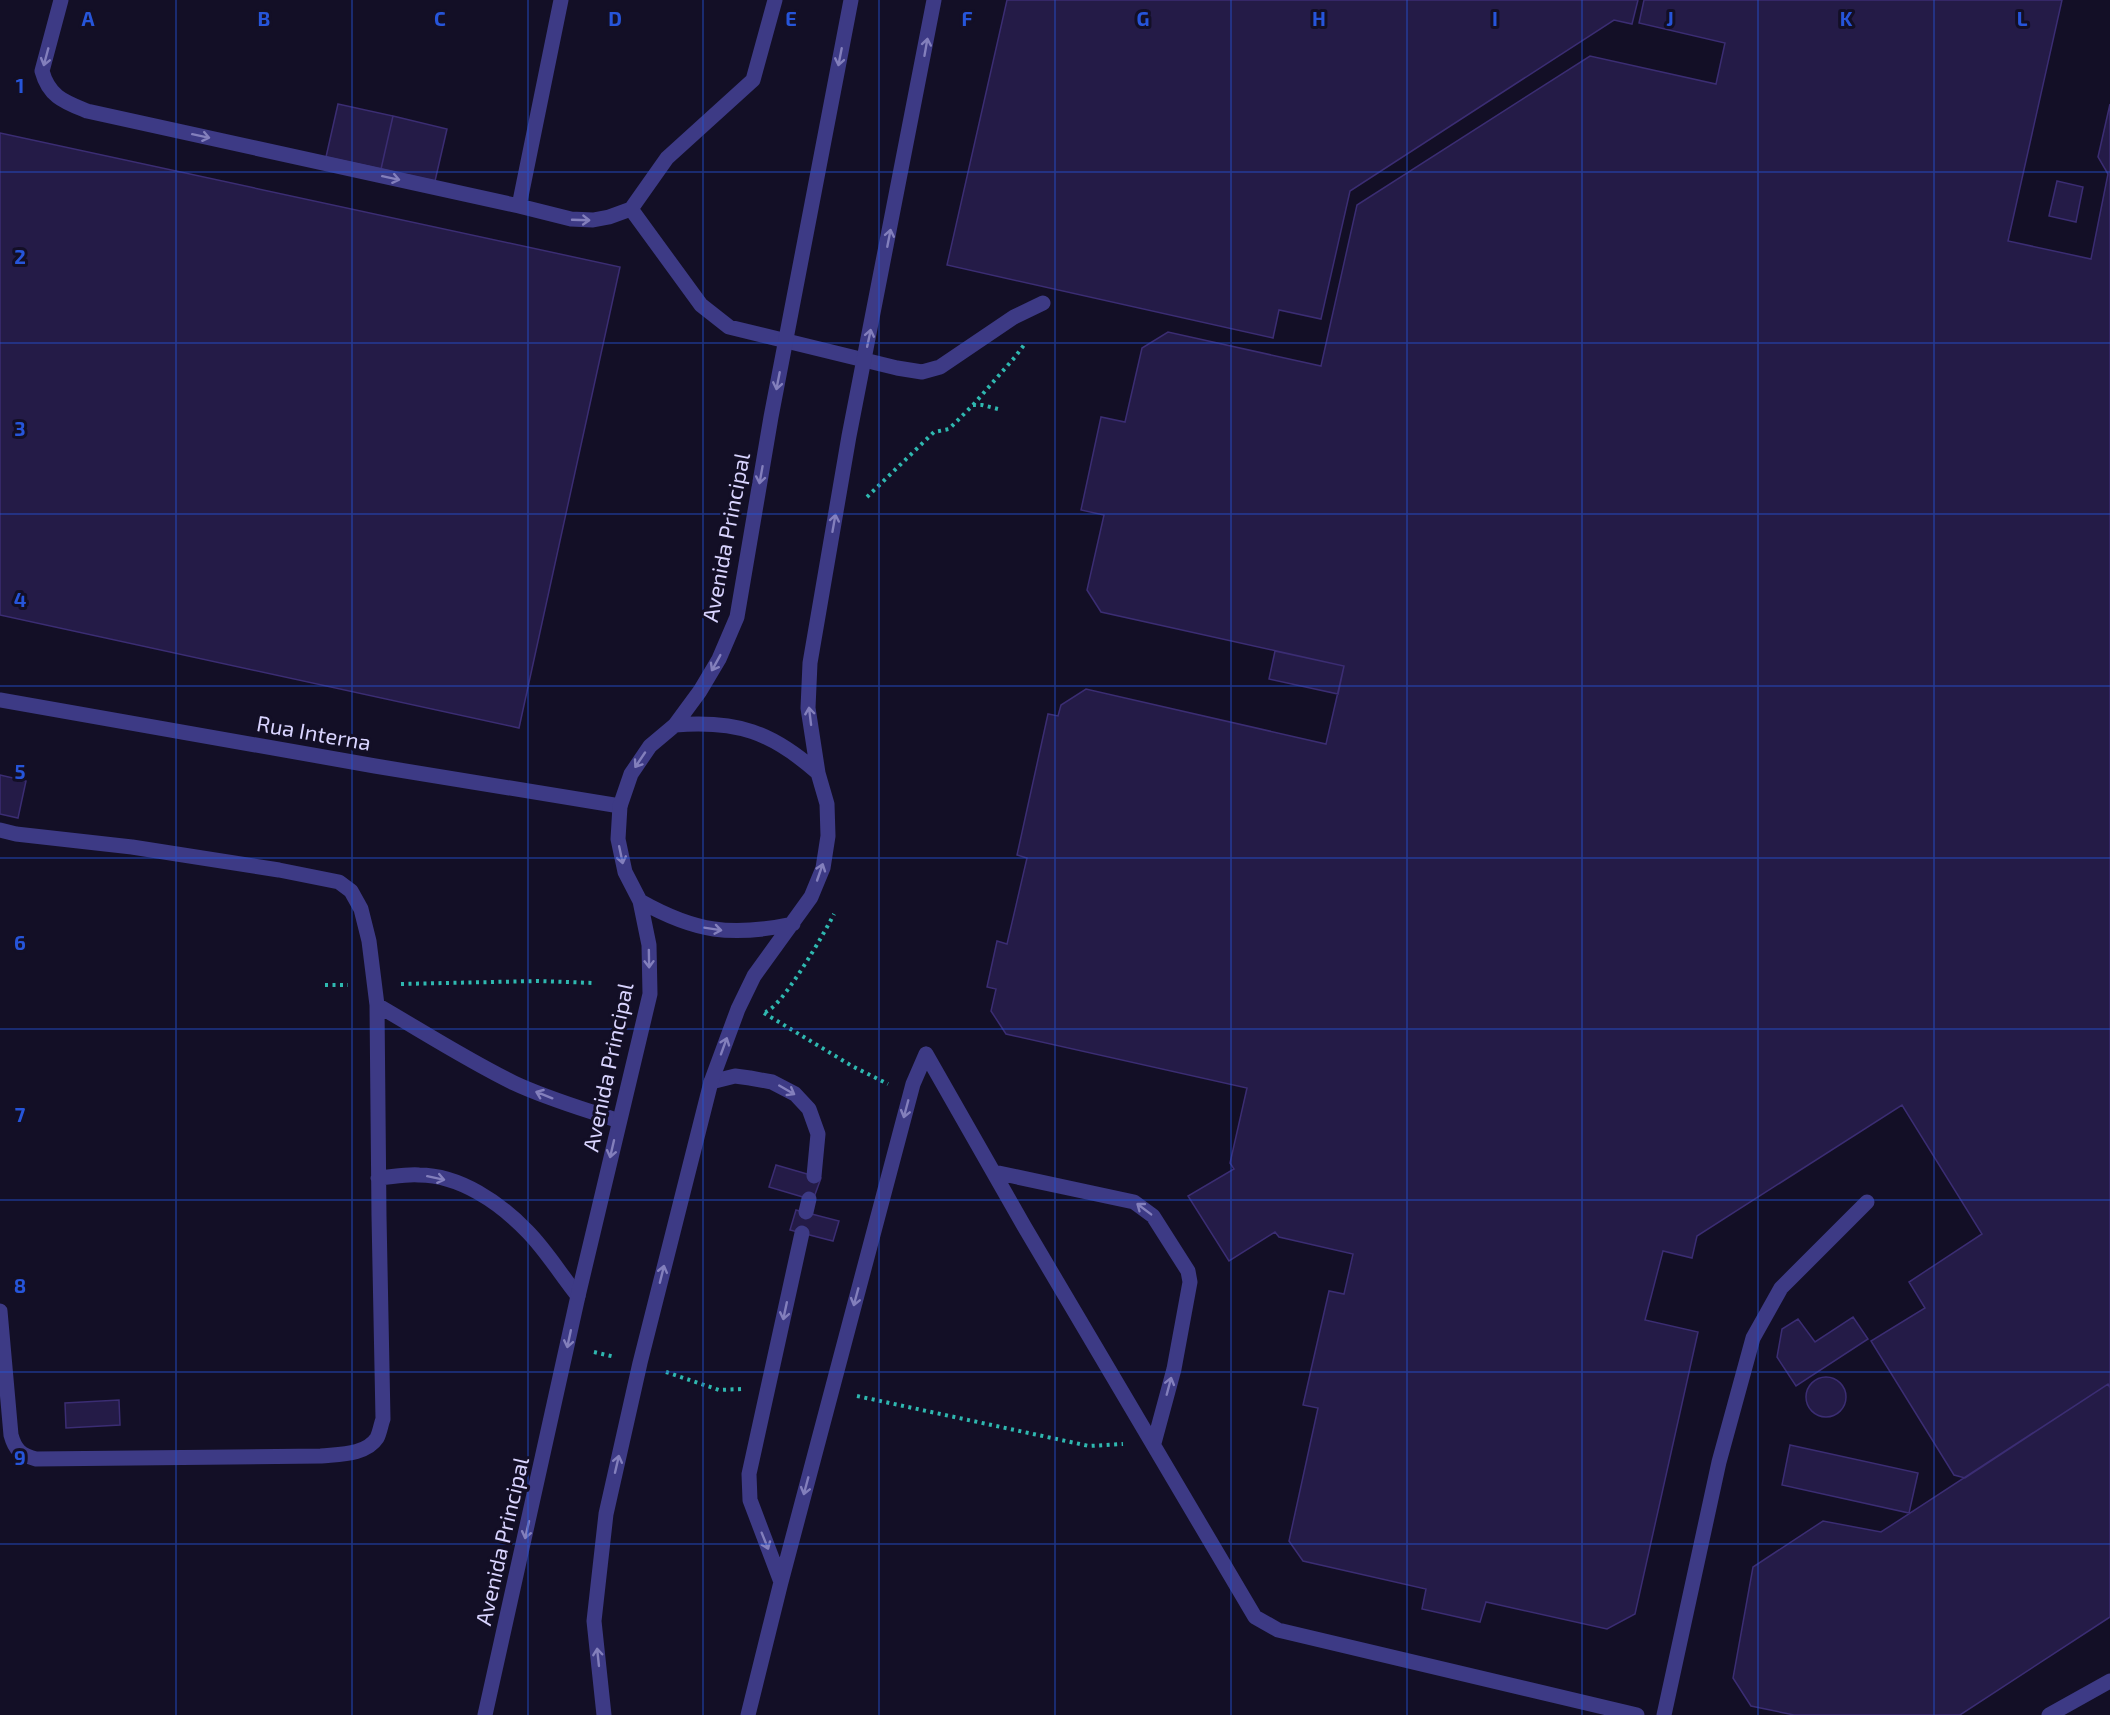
<svg xmlns="http://www.w3.org/2000/svg" width="2110" height="1715" viewBox="0 0 2110 1715" font-family="'Exo 2',sans-serif">
  <rect width="100%" height="100%" fill="#130f26"/>
  <path fill="#241b47" stroke="#3b2d73" stroke-width="1.5" d="M 1007,0 L 1638,0 L 1632,24 L 1614,20 L 1350,191 L 1321,319 L 1279,310 L 1273,338 L 947,265 Z
    M 1644,0 L 2062,0 L 2008,241 L 2091,259 L 2108,174 L 2098,157 L 2110,104 L 2110,1388 L 2108,1384 L 1965,1478 L 1954,1475 L 1871,1341 L 1925,1308 L 1909,1282 L 1982,1234 L 1902,1105 L 1697,1236 L 1692,1258 L 1663,1251 L 1645,1320 L 1698,1332 L 1635,1614 L 1607,1629 L 1486,1602 L 1480,1622 L 1422,1609 L 1426,1589 L 1303,1561 L 1289,1541 L 1318,1408 L 1303,1405 L 1329,1291 L 1344,1294 L 1353,1254 L 1279,1237 L 1275,1232 L 1229,1261 L 1188,1196 L 1234,1169 L 1230,1163 L 1247,1088 L 1006,1034 L 991,1011 L 996,989 L 987,987 L 997,941 L 1007,944 L 1027,858 L 1017,855 L 1048,714 L 1058,716 L 1061,705 L 1086,689 L 1326,744 L 1344,666 L 1101,612 L 1087,590 L 1104,515 L 1081,510 L 1101,417 L 1125,422 L 1142,348 L 1168,332 L 1321,366 L 1357,205 L 1590,56 L 1716,84 L 1725,43 L 1639,23 Z
    M 338,104 L 393,116 L 381,169 L 326,157 Z
    M 393,116 L 447,129 L 435,181 L 381,169 Z
    M 0,133 L 620,267 L 519,728 L 0,615 Z
    M 2057,181 L 2083,187 L 2076,222 L 2049,216 Z
    M 1275,651 L 1344,666 L 1338,694 L 1269,679 Z
    M 0,775 L 26,781 L 18,818 L 0,814 Z
    M 776,1165 L 821,1178 L 813,1200 L 769,1187 Z
    M 796,1210 L 839,1221 L 833,1241 L 790,1230 Z
    M 1853,1317 L 1868,1339 L 1796,1386 L 1777,1357 L 1782,1329 L 1798,1319 L 1815,1342 Z
    M1806 1397a20 20 0 1 1 40 0a20 20 0 1 1-40 0Z
    M 2108,1384 L 2110,1388 L 2110,1617 L 1960,1715 L 1794,1715 L 1751,1706 L 1733,1678 L 1753,1567 L 1823,1521 L 1881,1532 Z
    M 119,1400 L 120,1425 L 66,1428 L 65,1403 Z
    M 1790,1445 L 1918,1473 L 1909,1513 L 1782,1485 Z"/>
  <g fill="none" stroke-linecap="round" stroke-linejoin="round">
    <path stroke="#2fb8b0" stroke-width="4" stroke-dasharray="3 4.5" stroke-linecap="butt" d="M 973,405 L 1015,357 L 1024,345
      M 867,497 L 934,432 L 949,429 L 973,405 L 982,405 L 998,409
      M 401,984 L 538,981 L 594,983
      M 325,985 L 348,985
      M 765,1012 C 781,1009 825,932 834,914
      M 764,1013 L 852,1066 L 888,1084
      M 594,1352 L 615,1357
      M 666,1372 L 719,1390 L 742,1389
      M 857,1396 L 1089,1446 L 1123,1444"/>
    <path stroke="#3d3a85" stroke-width="15" d="M 61,0 L 42,71 C 49,97 65,102 87,111 L 519,206 L 571,219 L 593,220 L 609,217 L 631,209 L 667,158 L 753,80 L 775,0
      M 519,206 L 561,0
      M 631,209 L 701,305 L 729,327 L 897,368 L 922,372 L 940,367 L 1014,317 L 1043,303
      M 0,700 L 375,766 L 620,806
      M 0,830 L 16,834 L 132,847 L 279,870 L 339,882 L 351,891 L 361,909 L 369,941 L 377,1005 L 379,1216 L 383,1419 C 381,1424 380,1432 377,1438 C 366,1455 339,1454 321,1456 L 36,1459 C 21,1455 15,1450 11,1435 L 0,1311
      M 377,1005 C 422,1031 467,1060 514,1083 C 548,1099 584,1109 619,1121
      M 926,1054 L 1024,1226 L 1255,1617 L 1278,1630 L 1637,1715
      M 711,1082 L 735,1076 L 750,1078 L 772,1082 L 795,1094 L 809,1109 L 818,1134 L 814,1176
      M 994,1172 L 1134,1202 L 1153,1216 L 1188,1271 L 1190,1282 L 1174,1369 L 1154,1443
      M 378,1178 C 392,1177 406,1174 419,1175 C 460,1175 500,1203 527,1231 C 546,1250 561,1275 578,1296
      M 806,1212 L 809,1199
      M 781,1582 L 913,1084 L 926,1054
      M 748,1715 L 781,1582 L 750,1500 L 749,1474 L 802,1233
      M 1664,1715 L 1719,1462 L 1753,1338 L 1781,1288 L 1867,1202
      M 2049,1715 L 2110,1681"/>
    <path stroke="#3d3a85" stroke-width="15" d="M 675,725 C 737,720 772,732 818,773
      M 640,901 C 695,932 731,937 793,924
      M 485,1715 L 578,1296 L 650,994 L 649,945 L 640,901 L 625,872 L 618,839 L 620,806 L 631,774 L 650,746 L 675,725 L 700,691 L 719,659 L 737,617 L 771,417 L 851,0
      M 604,1715 L 594,1621 L 606,1514 L 640,1363 L 711,1082 L 738,1009 L 754,976 L 811,897 L 823,868 L 828,836 L 827,804 L 818,773 L 808,708 L 810,663 L 849,436 L 934,0"/>
  </g>
  <defs><path id="oneway-shaft" d="M-6 0H5M1.5-3L5.5 0L1.5 3" fill="none" stroke-width="1.6" stroke-linecap="round" stroke-linejoin="round" transform="scale(1.5)"/></defs>
  <g stroke="#837fbc">
    <use href="#oneway-shaft" transform="translate(926 47) rotate(-80)"/>
    <use href="#oneway-shaft" transform="translate(46 57) rotate(105)"/>
    <use href="#oneway-shaft" transform="translate(840 57) rotate(101)"/>
    <use href="#oneway-shaft" transform="translate(201 136) rotate(12)"/>
    <use href="#oneway-shaft" transform="translate(391 178) rotate(12)"/>
    <use href="#oneway-shaft" transform="translate(581 220) rotate(2)"/>
    <use href="#oneway-shaft" transform="translate(889 238) rotate(-79)"/>
    <use href="#oneway-shaft" transform="translate(869 338) rotate(-78)"/>
    <use href="#oneway-shaft" transform="translate(778 381) rotate(101)"/>
    <use href="#oneway-shaft" transform="translate(761 475) rotate(100)"/>
    <use href="#oneway-shaft" transform="translate(834 523) rotate(-80)"/>
    <use href="#oneway-shaft" transform="translate(716 663) rotate(119)"/>
    <use href="#oneway-shaft" transform="translate(810 716) rotate(-97)"/>
    <use href="#oneway-shaft" transform="translate(640 760) rotate(124)"/>
    <use href="#oneway-shaft" transform="translate(621 855) rotate(78)"/>
    <use href="#oneway-shaft" transform="translate(820 872) rotate(-71)"/>
    <use href="#oneway-shaft" transform="translate(713 929) rotate(9)"/>
    <use href="#oneway-shaft" transform="translate(649 959) rotate(89)"/>
    <use href="#oneway-shaft" transform="translate(724 1046) rotate(-70)"/>
    <use href="#oneway-shaft" transform="translate(787 1090) rotate(30)"/>
    <use href="#oneway-shaft" transform="translate(544 1095) rotate(-158)"/>
    <use href="#oneway-shaft" transform="translate(906 1109) rotate(105)"/>
    <use href="#oneway-shaft" transform="translate(612 1149) rotate(103)"/>
    <use href="#oneway-shaft" transform="translate(436 1178) rotate(12)"/>
    <use href="#oneway-shaft" transform="translate(1144 1209) rotate(-143)"/>
    <use href="#oneway-shaft" transform="translate(662 1274) rotate(-76)"/>
    <use href="#oneway-shaft" transform="translate(856 1297) rotate(105)"/>
    <use href="#oneway-shaft" transform="translate(785 1311) rotate(102)"/>
    <use href="#oneway-shaft" transform="translate(569 1339) rotate(102)"/>
    <use href="#oneway-shaft" transform="translate(1169 1386) rotate(-75)"/>
    <use href="#oneway-shaft" transform="translate(617 1464) rotate(-77)"/>
    <use href="#oneway-shaft" transform="translate(806 1486) rotate(105)"/>
    <use href="#oneway-shaft" transform="translate(527 1530) rotate(103)"/>
    <use href="#oneway-shaft" transform="translate(765 1541) rotate(68)"/>
    <use href="#oneway-shaft" transform="translate(598 1657) rotate(-96)"/>
  </g>
  <path fill="none" stroke="#2655da" stroke-width="1.5" stroke-opacity="0.55" d="M 176,0 L 176,1715M 352,0 L 352,1715M 528,0 L 528,1715M 703,0 L 703,1715M 879,0 L 879,1715M 1055,0 L 1055,1715M 1231,0 L 1231,1715M 1407,0 L 1407,1715M 1582,0 L 1582,1715M 1758,0 L 1758,1715M 1934,0 L 1934,1715M 0,172 L 2110,172M 0,343 L 2110,343M 0,514 L 2110,514M 0,686 L 2110,686M 0,858 L 2110,858M 0,1029 L 2110,1029M 0,1200 L 2110,1200M 0,1372 L 2110,1372M 0,1544 L 2110,1544"/>
  <g text-anchor="middle" dominant-baseline="central" stroke-width="6" stroke-linejoin="round" paint-order="stroke">
    <g font-size="22" fill="#d9d4ff" stroke="#130f26">
      <text transform="translate(725 537) rotate(-79)">Avenida Principal</text>
      <text transform="translate(314 732) rotate(10)">Rua Interna</text>
      <text transform="translate(607 1067) rotate(-78)">Avenida Principal</text>
      <text transform="translate(501 1541) rotate(-77)">Avenida Principal</text>
    </g>
  </g>
  <g font-size="20" text-anchor="middle" font-weight="bold" fill="#2655da" stroke="#130f26" stroke-width="6" stroke-linejoin="round" paint-order="stroke">
    <text x="88" y="26">A</text>
    <text x="264" y="26">B</text>
    <text x="440" y="26">C</text>
    <text x="615" y="26">D</text>
    <text x="791" y="26">E</text>
    <text x="967" y="26">F</text>
    <text x="1143" y="26">G</text>
    <text x="1319" y="26">H</text>
    <text x="1495" y="26">I</text>
    <text x="1670" y="26">J</text>
    <text x="1846" y="26">K</text>
    <text x="2022" y="26">L</text>
    <text x="20" y="93">1</text>
    <text x="20" y="264">2</text>
    <text x="20" y="436">3</text>
    <text x="20" y="607">4</text>
    <text x="20" y="779">5</text>
    <text x="20" y="950">6</text>
    <text x="20" y="1122">7</text>
    <text x="20" y="1293">8</text>
    <text x="20" y="1465">9</text>
  </g>
</svg>
